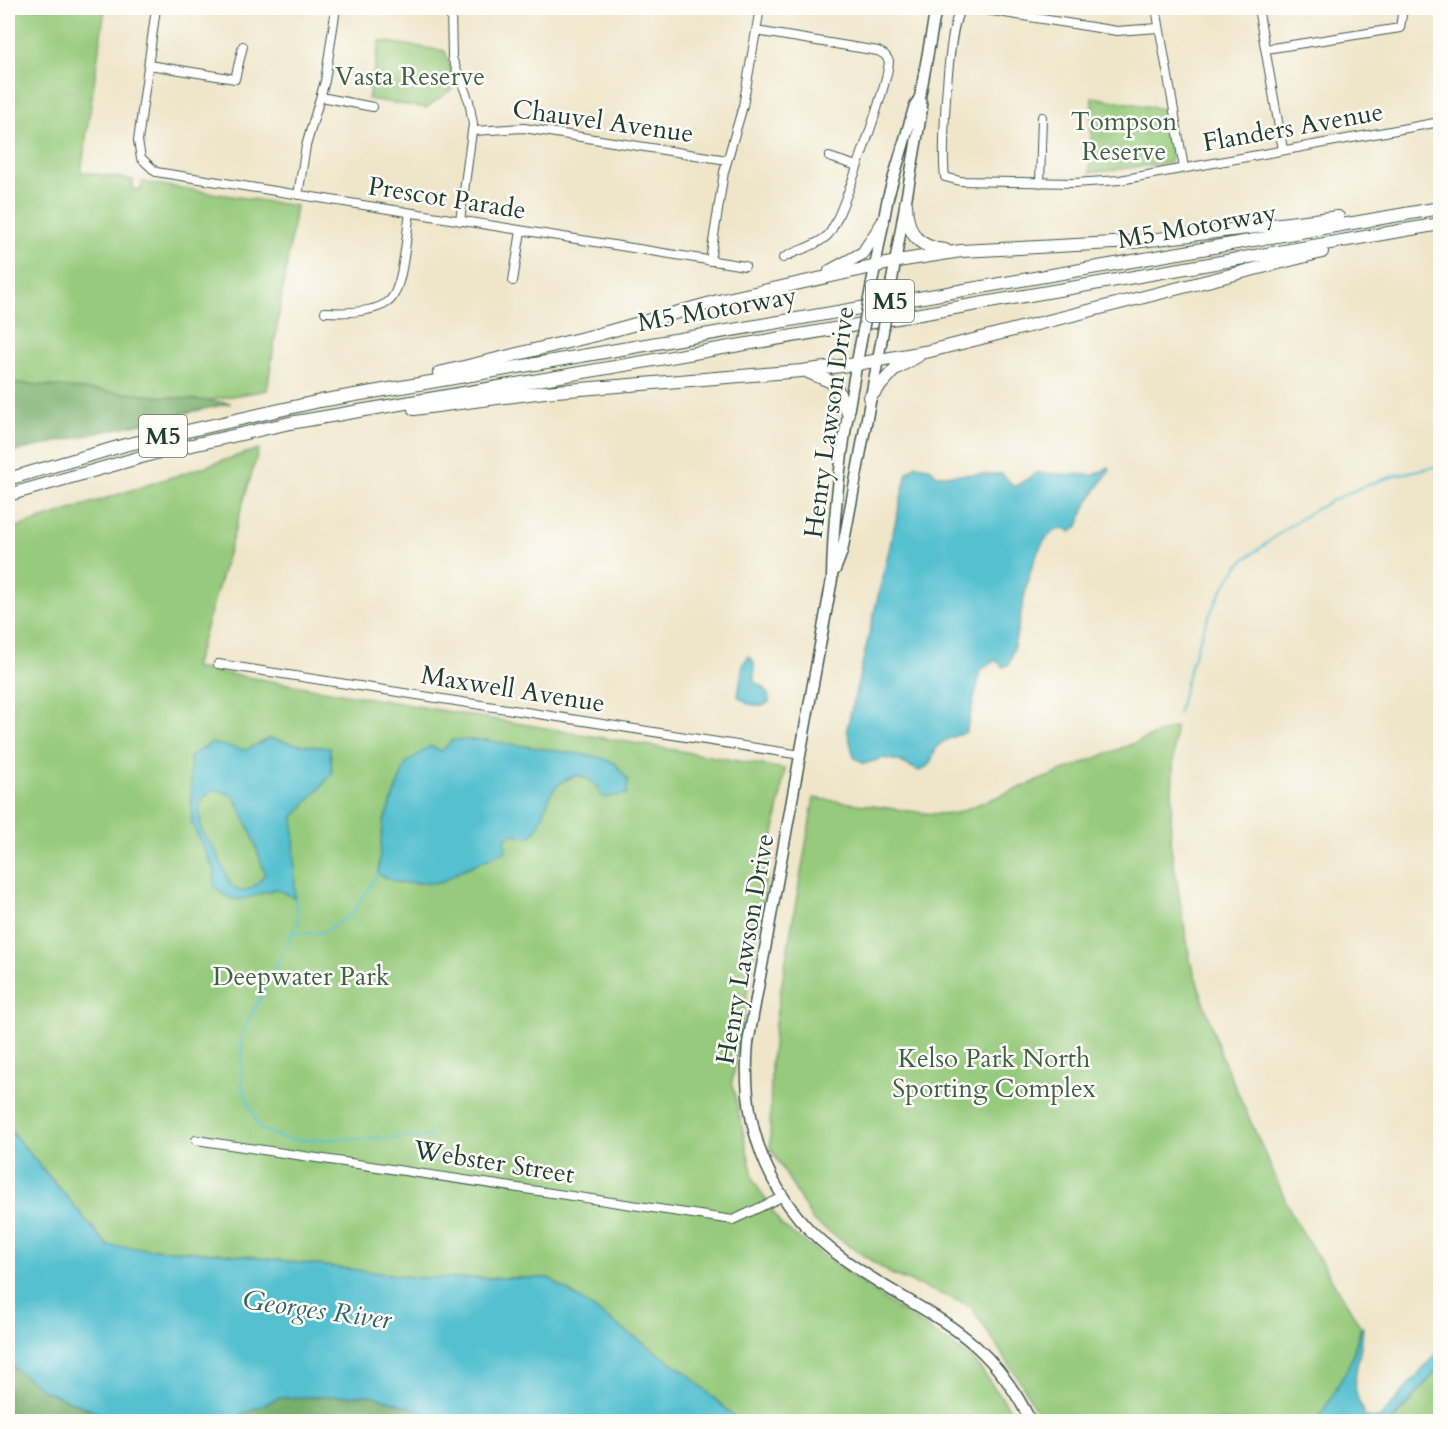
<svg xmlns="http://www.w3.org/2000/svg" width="1448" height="1429" viewBox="0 0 1448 1429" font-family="Cardo,serif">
  <rect width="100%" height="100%" fill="#fdfcf7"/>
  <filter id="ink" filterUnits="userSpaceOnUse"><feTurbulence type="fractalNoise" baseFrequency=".0167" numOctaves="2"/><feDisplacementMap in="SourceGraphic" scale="12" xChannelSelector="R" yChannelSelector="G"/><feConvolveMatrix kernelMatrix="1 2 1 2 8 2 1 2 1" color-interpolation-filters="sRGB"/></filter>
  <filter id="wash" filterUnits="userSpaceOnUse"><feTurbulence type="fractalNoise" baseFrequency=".008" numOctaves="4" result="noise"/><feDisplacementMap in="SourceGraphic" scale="24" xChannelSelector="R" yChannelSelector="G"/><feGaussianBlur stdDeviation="1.35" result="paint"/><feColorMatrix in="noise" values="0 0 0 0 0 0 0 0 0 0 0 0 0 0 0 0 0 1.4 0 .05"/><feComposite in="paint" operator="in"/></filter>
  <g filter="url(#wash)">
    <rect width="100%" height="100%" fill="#efe6ca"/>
    <path fill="#96ca7c" stroke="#5a8458" stroke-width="1.5" d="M 8,8 L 105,8 L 81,172 L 133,180 L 133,189 L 141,190 L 142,182 L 296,206 L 267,390 L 146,411 L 8,389 Z
      M 380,41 L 445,51 L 456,86 L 426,108 L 368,99 Z
      M 1092,97 L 1163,109 L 1172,157 L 1169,163 L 1090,173 Z
      M 259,449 L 194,668 L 785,769 L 732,1083 L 754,1181 L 781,1225 L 896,1308 L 973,1359 L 1019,1421 L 739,1421 L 688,1374 L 549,1278 L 420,1278 L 230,1254 L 108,1246 L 8,1128 L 8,530 Z
      M 1175,727 L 1170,841 L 1190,960 L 1221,1055 L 1293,1217 L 1361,1327 L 1349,1366 L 1318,1421 L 1041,1421 L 1025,1389 L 971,1306 L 891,1274 L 813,1221 L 770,1147 L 771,1066 L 775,1023 L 814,798 L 932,814 L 956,813 Z
      M 1440,1367 L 1440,1421 L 1392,1422 Z"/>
    <path fill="#78ae6c" stroke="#4c7650" stroke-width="1.5" d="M 8,382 L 231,403 L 8,453 Z
      M 8,1363 C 52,1396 87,1414 142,1421 L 8,1421 Z
      M 373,1395 L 427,1413 L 439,1421 L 218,1422 L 232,1419 L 278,1398 Z"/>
    <path fill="#55c0d0" stroke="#3a7e82" stroke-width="1.5" fill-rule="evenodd" d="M 916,465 L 929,467 L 937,475 L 1002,474 L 1014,487 L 1037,473 L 1095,475 L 1109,467 L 1110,470 L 1086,505 L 1078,526 L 1071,532 L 1065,528 C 1062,529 1056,530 1052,533 C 1025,552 1021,632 1009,664 L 1003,667 L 996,660 L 981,670 L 966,732 C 956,736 942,739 936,749 C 931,760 931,766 919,771 L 899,761 L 883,758 L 864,764 L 854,757 L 847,729 L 907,473 Z
      M 749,656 L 754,662 L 754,682 C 764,686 769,690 769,702 L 763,706 L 748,704 L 738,696 L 743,664 Z
      M 270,738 L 295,744 L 330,748 L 332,774 L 294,817 L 295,898 L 276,889 C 251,895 233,910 214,886 L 215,871 L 192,824 L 190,757 L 211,743 L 246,750 ZM 215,789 L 234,796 L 251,832 L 265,874 L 256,885 L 242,892 L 230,884 L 217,853 L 201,830 L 199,801 Z
      M 452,740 L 484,740 L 598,757 L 615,763 L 628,780 L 627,794 L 603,798 L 594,783 L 579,775 C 537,785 553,817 529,838 L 514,834 L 505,838 L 506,851 L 462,870 L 440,883 L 399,883 L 378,874 L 383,824 L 406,763 L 430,746 L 442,751 Z
      M 8,1128 L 108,1246 L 230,1254 L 420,1278 L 549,1278 L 688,1374 L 739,1421 L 439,1421 L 427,1413 L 372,1395 L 278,1398 L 232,1419 L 217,1421 L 142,1421 L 108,1417 L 43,1390 L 8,1363 Z
      M 1363,1324 C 1363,1364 1344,1376 1365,1416 L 1373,1419 L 1381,1417 L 1440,1349 L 1440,1367 L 1392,1421 L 1318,1421 L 1349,1366 Z"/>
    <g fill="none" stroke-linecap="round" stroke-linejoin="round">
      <path stroke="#55c0d0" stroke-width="2" d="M 1178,714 C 1190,664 1206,608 1238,566 C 1245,558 1255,552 1263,546 C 1314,504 1375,476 1440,466
        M 295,898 L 298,922 L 242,1034 L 242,1087 L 259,1128 L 288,1140 L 432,1137
        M 291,933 L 322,933 L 351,915 L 378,874"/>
    </g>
  </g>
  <g filter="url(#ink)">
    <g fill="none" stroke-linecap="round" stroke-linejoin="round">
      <defs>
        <path id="minor" d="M 156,8 L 138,141 L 141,158 L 156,172 L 745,266
          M 451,8 L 452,58 L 469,101 L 473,124 L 460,221
          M 1156,8 L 1184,168
          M 1258,8 L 1283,150
          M 1158,28 L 1117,31 L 973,8 L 960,11 C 948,28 941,153 945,177 L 960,181 L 1074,183 L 1120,180 L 1440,122
          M 756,31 L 878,51 L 885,55 L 889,61 C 888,83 841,220 828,235 C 817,246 797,250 783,258
          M 1266,49 L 1400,28 L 1403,8
          M 149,65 L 235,79 L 243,46
          M 321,97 L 373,107
          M 473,131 L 524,128 L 727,160
          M 829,157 L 857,166
          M 1040,183 L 1042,117
          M 298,195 L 306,146 L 325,81 L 336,8
          M 710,261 L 724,172 L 743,106 L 760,8
          M 513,281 L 521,231
          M 325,312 C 343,313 372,313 388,302 C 404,290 406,233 410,213
          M 218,664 L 801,755
          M 196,1140 L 733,1220 L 782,1197"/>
        <path id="major" d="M 892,280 L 922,109 L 920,98
          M 872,283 L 888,197 L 914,108 L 920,97 L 936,8
          M 860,346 C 845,423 833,501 832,579 L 748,1043 C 740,1131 772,1209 845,1260 C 924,1317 984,1325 1031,1422
          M 835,570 L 842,552 L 881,343"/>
        <path id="highway" d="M 906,204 C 907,232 916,247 945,250
          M 830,271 L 863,253 L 883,222
          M 808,372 L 834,383 L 848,413
          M 439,373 L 596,335 L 718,301 L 904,260 L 961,251 L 1133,242 L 1338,217
          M 870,397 L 895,369 L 918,356
          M 414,409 L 544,392 L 801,371 L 857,364 L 930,351 L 1322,252
          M 8,479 L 125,445 L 320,401 L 1440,208
          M 8,495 L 152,454 L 290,423 L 1440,224"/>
      </defs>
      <use href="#minor" stroke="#3e564a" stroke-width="10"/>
      <use href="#major" stroke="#3e564a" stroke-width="13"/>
      <use href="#highway" stroke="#3e564a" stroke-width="14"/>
      <use href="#minor" stroke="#fff" stroke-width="8"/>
      <use href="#major" stroke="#fff" stroke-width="10"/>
      <use href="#highway" stroke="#fff" stroke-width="12"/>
      <defs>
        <path id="major-bridge" d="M 881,343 L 892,280
          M 860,346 L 872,283"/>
      </defs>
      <use href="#major-bridge" stroke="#3e564a" stroke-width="13" stroke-linecap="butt"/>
      <use href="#major-bridge" stroke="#fff" stroke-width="10"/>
    </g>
  </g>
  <g text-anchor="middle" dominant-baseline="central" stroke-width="5" stroke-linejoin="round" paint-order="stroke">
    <g fill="#fdfcf7" stroke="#62766e" stroke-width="1.5">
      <rect x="866" y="280" width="48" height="42" rx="4.5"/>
      <rect x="139" y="415" width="48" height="42" rx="4.5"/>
    </g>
    <g font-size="24" font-weight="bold" fill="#1f3d34">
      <text x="890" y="301">M5</text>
      <text x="163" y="436">M5</text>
    </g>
    <g font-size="26" fill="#3d6046" stroke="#fdfcf7">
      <text x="410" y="76">Vasta Reserve</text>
      <text x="1124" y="121">Tompson<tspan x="1124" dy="30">Reserve</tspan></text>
      <text x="301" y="976">Deepwater Park</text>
      <text x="994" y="1058">Kelso Park North<tspan x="994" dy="30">Sporting Complex</tspan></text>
    </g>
    <g font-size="26" fill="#1f3d34" stroke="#fdfcf7">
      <text transform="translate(603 121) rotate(8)">Chauvel Avenue</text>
      <text transform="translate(1293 127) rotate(-10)">Flanders Avenue</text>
      <text transform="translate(447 198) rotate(9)">Prescot Parade</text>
      <text transform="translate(1197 226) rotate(-10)">M5 Motorway</text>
      <text transform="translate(717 309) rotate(-10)">M5 Motorway</text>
      <text transform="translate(829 422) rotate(-82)">Henry Lawson Drive</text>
      <text transform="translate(513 689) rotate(9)">Maxwell Avenue</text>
      <text transform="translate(745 949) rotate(-80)">Henry Lawson Drive</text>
      <text transform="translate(494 1162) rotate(9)">Webster Street</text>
    </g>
    <g font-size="27" font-style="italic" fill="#2f6463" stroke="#fdfcf7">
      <text transform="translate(317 1310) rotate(8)">Georges River</text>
    </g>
  </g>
  <rect width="1448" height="1429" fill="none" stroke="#fdfcf7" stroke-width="30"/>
</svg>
